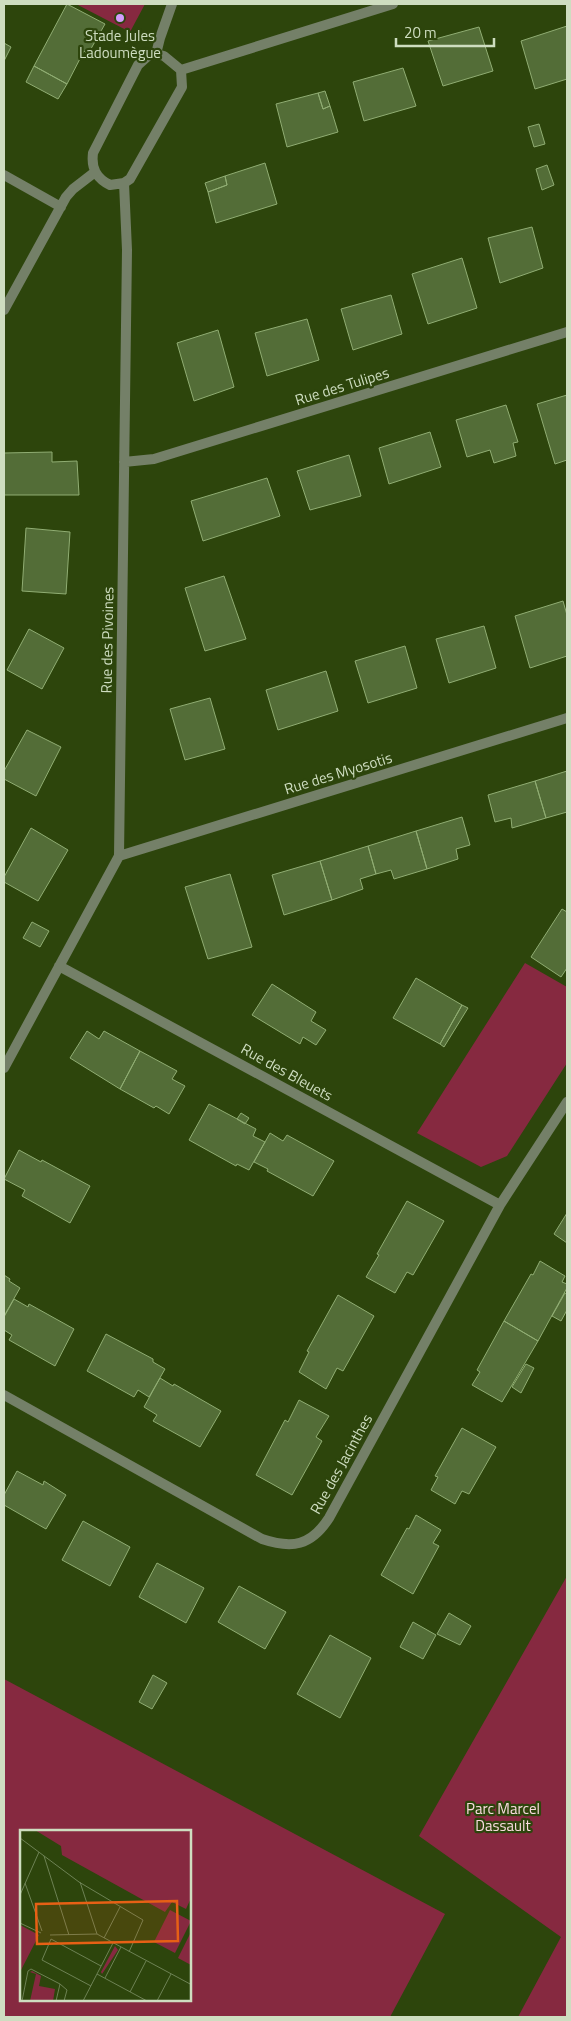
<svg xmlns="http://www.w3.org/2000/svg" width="571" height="2021" viewBox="0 0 571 2021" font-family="'Titillium Web',sans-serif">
  <rect width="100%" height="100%" fill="#2d450c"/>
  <path fill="#862940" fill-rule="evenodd" d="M 76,4 L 145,4 L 130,32 Z
    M 525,963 L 567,987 L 567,1063 L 507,1156 L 481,1167 L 417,1133 Z
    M 567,1576 L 567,2017 L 518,2017 L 561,1937 L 419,1836 Z
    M 4,1679 L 445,1914 L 390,2017 L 4,2017 ZM 21,1831 L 190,1831 L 190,2000 L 21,2000 Z"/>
  <path fill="#536d37" stroke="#90ad73" d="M 67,4 L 105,24 L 88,54 L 84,51 L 67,84 L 34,66 Z
    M 567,26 L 567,79 L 535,89 L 521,41 Z
    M 479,27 L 493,71 L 443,86 L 428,41 Z
    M 4,43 L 11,47 L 4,61 Z
    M 34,66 L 67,84 L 58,99 L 26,82 Z
    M 403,68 L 416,106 L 364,121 L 353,82 Z
    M 325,91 L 330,106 L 323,109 L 318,93 Z
    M 318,93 L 323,109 L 330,106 L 338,132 L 287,147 L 276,104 Z
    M 539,124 L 545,144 L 534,147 L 528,127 Z
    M 265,163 L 277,204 L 216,223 L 208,192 L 227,185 L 225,176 Z
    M 547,165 L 554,185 L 542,190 L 536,169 Z
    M 225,176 L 227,185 L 208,192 L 205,183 Z
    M 532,227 L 543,268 L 500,283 L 488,238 Z
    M 462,258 L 477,308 L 428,324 L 412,274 Z
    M 391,295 L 402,334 L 353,350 L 341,309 Z
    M 307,319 L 319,360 L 267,376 L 255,333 Z
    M 218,330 L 234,387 L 194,401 L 177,343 Z
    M 567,395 L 567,460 L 555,464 L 537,404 Z
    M 506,405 L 518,442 L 513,443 L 516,456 L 494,463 L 490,450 L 467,457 L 456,420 Z
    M 430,432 L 441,467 L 389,484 L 379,448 Z
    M 52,452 L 52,462 L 77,461 L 79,495 L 4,495 L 4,453 Z
    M 349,455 L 361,496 L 310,510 L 297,471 Z
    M 267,478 L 280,516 L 203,541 L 191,501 Z
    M 26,528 L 70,532 L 66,594 L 22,591 Z
    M 224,576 L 246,639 L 205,651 L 185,588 Z
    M 563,601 L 567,615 L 567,656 L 530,668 L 515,616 Z
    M 484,626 L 496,668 L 449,683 L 436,639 Z
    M 29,629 L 64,648 L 42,689 L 7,670 Z
    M 405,646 L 417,688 L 368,703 L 355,661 Z
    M 326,671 L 338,711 L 278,730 L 266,690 Z
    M 210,698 L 225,749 L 185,760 L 170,709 Z
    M 27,730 L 61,747 L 36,796 L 4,779 L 4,771 Z
    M 567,771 L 567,812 L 546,818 L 535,781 Z
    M 535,781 L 546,818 L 512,828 L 511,818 L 495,822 L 488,795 Z
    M 462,817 L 470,845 L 456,849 L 458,859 L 427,869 L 416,831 Z
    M 31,828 L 68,850 L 38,901 L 4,882 L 4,877 Z
    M 416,831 L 427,869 L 394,879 L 391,870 L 376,874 L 368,846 Z
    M 368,846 L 376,874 L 360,879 L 363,889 L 332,900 L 320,861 Z
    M 320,861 L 332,900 L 284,915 L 272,875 Z
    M 230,874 L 252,947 L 208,959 L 185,887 Z
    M 562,909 L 567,912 L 567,968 L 561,977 L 531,957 Z
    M 32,922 L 49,931 L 40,947 L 23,938 Z
    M 416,978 L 462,1005 L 440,1044 L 393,1018 Z
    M 272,984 L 316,1012 L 311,1021 L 326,1030 L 316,1045 L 303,1037 L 300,1044 L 252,1015 Z
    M 462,1005 L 468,1008 L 444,1047 L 440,1044 Z
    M 87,1031 L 99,1039 L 104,1031 L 140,1051 L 120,1089 L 70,1058 Z
    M 140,1051 L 177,1071 L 172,1079 L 185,1086 L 169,1114 L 156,1106 L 154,1108 L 120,1089 Z
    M 209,1104 L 256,1129 L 253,1136 L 265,1142 L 249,1170 L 237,1164 L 236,1166 L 189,1140 Z
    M 241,1113 L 249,1118 L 245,1124 L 237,1119 Z
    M 270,1133 L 283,1141 L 287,1135 L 334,1161 L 313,1196 L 267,1171 L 268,1169 L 254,1162 Z
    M 19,1150 L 41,1162 L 42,1160 L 90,1186 L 70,1223 L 22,1196 L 25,1190 L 4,1179 Z
    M 407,1201 L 444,1221 L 413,1275 L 407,1272 L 395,1293 L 366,1277 L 379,1255 L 377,1254 Z
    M 567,1213 L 567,1243 L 554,1234 Z
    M 540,1261 L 565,1276 L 562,1282 L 567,1284 L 567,1288 L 538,1341 L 504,1321 L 531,1274 L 533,1275 Z
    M 4,1275 L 10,1279 L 9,1281 L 20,1288 L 4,1316 Z
    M 565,1293 L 567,1294 L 567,1310 L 561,1321 L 552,1316 Z
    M 338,1295 L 374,1316 L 343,1371 L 337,1368 L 326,1389 L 299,1372 L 309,1352 L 307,1351 Z
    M 14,1299 L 28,1307 L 29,1304 L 74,1329 L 55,1366 L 9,1340 L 12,1335 L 4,1330 L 4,1317 Z
    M 504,1321 L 538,1341 L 502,1402 L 472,1385 L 480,1372 L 477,1370 Z
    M 106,1334 L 153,1359 L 153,1362 L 165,1369 L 149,1397 L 138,1390 L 134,1397 L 87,1371 Z
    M 526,1364 L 534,1368 L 521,1393 L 512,1387 Z
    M 160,1378 L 173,1386 L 174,1384 L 221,1411 L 200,1447 L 153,1421 L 157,1415 L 144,1407 Z
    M 299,1400 L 329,1416 L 316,1437 L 322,1441 L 292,1495 L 256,1475 L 285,1420 L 288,1422 Z
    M 462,1428 L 496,1447 L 469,1494 L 462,1491 L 455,1504 L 431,1490 L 438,1477 L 435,1476 Z
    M 17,1471 L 43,1485 L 44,1481 L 66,1495 L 46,1529 L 4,1505 L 4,1495 Z
    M 416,1515 L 441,1530 L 433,1543 L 439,1546 L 413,1594 L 381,1575 L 407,1528 L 409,1529 Z
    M 83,1521 L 130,1547 L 110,1586 L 62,1560 Z
    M 157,1563 L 204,1588 L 186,1623 L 139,1597 Z
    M 239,1586 L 286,1612 L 265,1649 L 218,1622 Z
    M 449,1613 L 471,1626 L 460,1645 L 437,1634 Z
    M 413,1622 L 436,1635 L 423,1659 L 400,1647 Z
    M 330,1635 L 371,1658 L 340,1718 L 297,1694 Z
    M 153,1675 L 167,1683 L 152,1709 L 139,1702 Z"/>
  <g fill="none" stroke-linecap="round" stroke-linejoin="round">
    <path stroke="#748068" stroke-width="10" d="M 156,54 L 164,56 L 181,70 L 182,87 L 130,179 L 124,183 L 110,185 C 96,178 91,168 93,153 L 138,65 L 149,55 Z
      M 156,54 L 160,38 L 172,4
      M 181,70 L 393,4
      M 4,175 L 61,207
      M 4,310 L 66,197 L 73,189 L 95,172
      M 124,462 L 154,459 L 567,332
      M 119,856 L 567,718
      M 59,966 L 500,1205
      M 4,1068 L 119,856 L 127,250 L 124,183
      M 4,1395 L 262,1539 C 292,1549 311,1546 329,1518 L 500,1205 L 567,1102"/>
  </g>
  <circle fill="#d39cfc" stroke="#2d450c" stroke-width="2" cx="120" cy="18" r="5"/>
  <g text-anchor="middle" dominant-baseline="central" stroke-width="4.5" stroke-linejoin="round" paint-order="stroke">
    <g font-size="15" fill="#ceddc0" stroke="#2d450c">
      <text x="120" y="35">Stade Jules<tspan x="120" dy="17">Ladoumègue</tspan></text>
    </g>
    <g font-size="15" fill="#ceddc0" stroke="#2d450c">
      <text transform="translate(342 386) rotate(-17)">Rue des Tulipes</text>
      <text transform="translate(107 640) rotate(-89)">Rue des Pivoines</text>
      <text transform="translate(338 773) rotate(-17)">Rue des Myosotis</text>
      <text transform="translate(287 1072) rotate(29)">Rue des Bleuets</text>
      <text transform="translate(341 1464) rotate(-61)">Rue des Jacinthes</text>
    </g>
    <g font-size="15" fill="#fadbdf" stroke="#2d450c">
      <text x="503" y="1808">Parc Marcel<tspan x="503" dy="17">Dassault</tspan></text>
    </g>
  </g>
  <g transform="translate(20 1830)">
    <rect width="171" height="171" fill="#2d450c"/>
    <path d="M 15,0 L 171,0 L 171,68 L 166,79 L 152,72 L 145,82 L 42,25 L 41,16 ZM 150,80 L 171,91 L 155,123 L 134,112 ZM 0,95 L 19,105 L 0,142 ZM 171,102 L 172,135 L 171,135 L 158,128 ZM 95,116 L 98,120 L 82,144 L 81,142 ZM 12,141 L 21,146 L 19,156 L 35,159 L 33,171 L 10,171 L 16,144 L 10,142 Z" fill="#862940"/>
    <path fill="none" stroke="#6d8254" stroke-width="1" d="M 0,8 L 59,52 L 123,90 L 109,122M 24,26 L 49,105M 60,52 L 77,104M 5,53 L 22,101M 0,65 L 19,22M 0,93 L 21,103M 30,105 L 77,104 L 172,155M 84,108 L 100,77M 31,109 L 22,130 L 71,156M 31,109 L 81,136M 77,144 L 127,171M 85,148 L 101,117M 40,154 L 47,160 L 44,171M 110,162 L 126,131M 2,171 L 8,141 L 11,139 L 40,154 L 36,171M 63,171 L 93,113M 137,171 L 151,144"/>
    <path fill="#e76015" fill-opacity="0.15" stroke="#e76015" stroke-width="2.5" d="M 157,71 L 158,111 L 17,114 L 16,74 Z"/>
    <rect width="171" height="171" fill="none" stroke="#ceddc0" stroke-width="2.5"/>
  </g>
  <rect width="571" height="2021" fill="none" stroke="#ceddc0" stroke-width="10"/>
  <path d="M396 38v8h98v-8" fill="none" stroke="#ceddc0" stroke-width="2.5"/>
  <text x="404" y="38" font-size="15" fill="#ceddc0" stroke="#2d450c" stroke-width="4" paint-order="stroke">20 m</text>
</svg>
